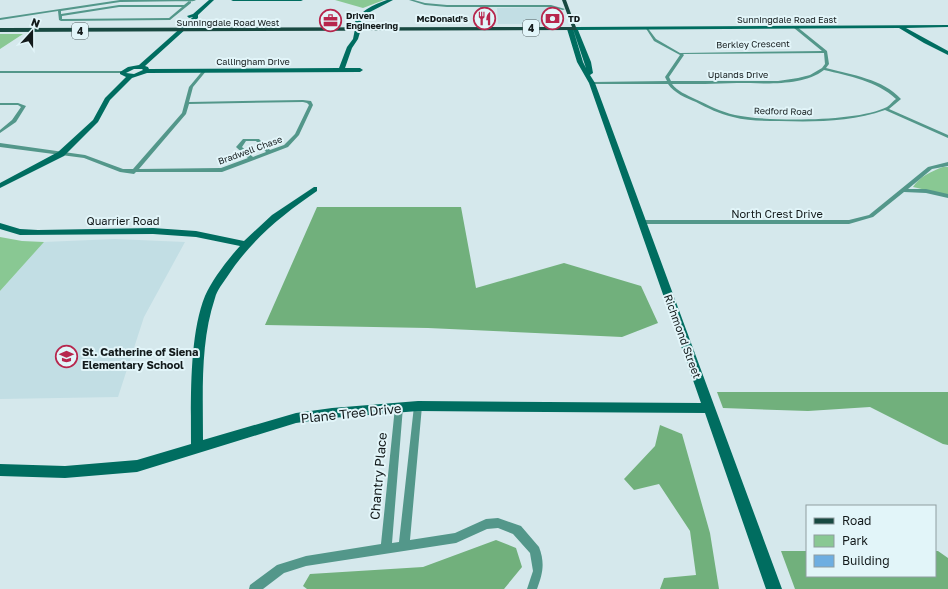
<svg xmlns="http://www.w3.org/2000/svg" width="948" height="589" viewBox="0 0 948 589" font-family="'Golos Text',sans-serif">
  <rect width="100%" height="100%" fill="#d5e8ec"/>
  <path fill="#c2dee4" d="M 554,7 L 560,23 L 555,24 L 498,24 L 497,8 Z
    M 115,239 L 185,242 L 144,317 L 118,397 L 0,399 L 0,291 L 44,242 Z"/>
  <path fill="#89c893" d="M 335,0 L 384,0 L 363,8 Z
    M 0,34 L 23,34 L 0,49 Z
    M 943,167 L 948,167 L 948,195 L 913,187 C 919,177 932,171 943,167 Z
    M 0,237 L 22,241 L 44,242 L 0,291 Z"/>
  <path fill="#71b07c" d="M 317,207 L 461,207 L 476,288 L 564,263 L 641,286 L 658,323 L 622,337 L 428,328 L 265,325 Z
    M 717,392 L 948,392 L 948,445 L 943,444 L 870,407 L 808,411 L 723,408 Z
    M 660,425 L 682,434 L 710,533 L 719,589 L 660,589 L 664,578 L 696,575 L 690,531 L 659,484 L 634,490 L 624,479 L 655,446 Z
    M 496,540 L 516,548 L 522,567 L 504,589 L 307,589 L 303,586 L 310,574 L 423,567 Z
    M 781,551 L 807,551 L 807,576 L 935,576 L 935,551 L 938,551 L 948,558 L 948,589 L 795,589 Z"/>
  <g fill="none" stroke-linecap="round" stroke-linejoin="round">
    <path fill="#53978a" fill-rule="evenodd" d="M 120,0 L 196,0 L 194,1 L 120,2 L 61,11 L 61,14 L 119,5 L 184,5 L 189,1 L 191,1 L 191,3 L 170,20 L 61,21 L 59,20 L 58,11 L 0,20 L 0,18 ZM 119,7 L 182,7 L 169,18 L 62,19 L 62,16 Z
      M 409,0 L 414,0 L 425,3 L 447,5 L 551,5 L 565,9 L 563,10 L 551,7 L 447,7 L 425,5 Z
      M 794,26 L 796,26 L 827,51 L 829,64 L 826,68 C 852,75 883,79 901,99 L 889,109 L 948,135 L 948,138 L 885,110 C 851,122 814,122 779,121 C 764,121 747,121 733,117 C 720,114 707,108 696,102 C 686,98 674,93 668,84 L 592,84 L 590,83 L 592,82 L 667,81 L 665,77 L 680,55 L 654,41 L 645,27 L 647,27 L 656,39 L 680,53 L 822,51 L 794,28 ZM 824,53 L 825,64 L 822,68 L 810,75 L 798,78 L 778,81 L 671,81 L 669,77 L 684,55 L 683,54 ZM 824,70 C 849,76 877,81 896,99 C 893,101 890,105 887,107 C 858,122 767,122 735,115 C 721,112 708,105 695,99 C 687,95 677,91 672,84 C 694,84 716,84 737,83 C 764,83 802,87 824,70 Z
      M 204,69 L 207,70 L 193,87 L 189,102 L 303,100 L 311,101 L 313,105 L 299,135 L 288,147 L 254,160 L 222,172 L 136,172 L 134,174 L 120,172 L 84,158 L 0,147 L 0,143 L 85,155 L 123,169 L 133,169 L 182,113 L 189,87 ZM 303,102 L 307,103 L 309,105 L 295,134 L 284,145 L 270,150 L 259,139 L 243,139 L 236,147 L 248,158 L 221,168 L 139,169 L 186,114 L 189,104 ZM 246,141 L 256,141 L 266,152 L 253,157 L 242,147 Z
      M 0,71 L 123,71 L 125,72 L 123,73 L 0,73 Z
      M 0,103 L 18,103 L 26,106 L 16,122 L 0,133 L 0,130 L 12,120 L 21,107 L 18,105 L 0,105 Z
      M 948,162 L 948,166 L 932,169 L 908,189 L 926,189 L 948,194 L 948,198 L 926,193 L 904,192 L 873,217 L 849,224 L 642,224 L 639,222 L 642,220 L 849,220 L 869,215 L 928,167 Z
      M 418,402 L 421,403 L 422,406 L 410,540 L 455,533 L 486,519 L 498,518 L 521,526 L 539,547 C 545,563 543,573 537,589 L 527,589 L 533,571 L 530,553 L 513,534 L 498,528 L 487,529 L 456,543 L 306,566 L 284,573 L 263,589 L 249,589 L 250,585 L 277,565 L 306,556 L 381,544 L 395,407 L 396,404 L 399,403 L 402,404 L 403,407 L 392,543 L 399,542 L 414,406 L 415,403 Z"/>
    <path fill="#006d60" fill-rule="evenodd" d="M 209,0 L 214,0 L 198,15 L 198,18 L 145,66 L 148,67 L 149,69 L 339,68 L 347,47 L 353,39 L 355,29 L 358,27 L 361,29 L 358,39 L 352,48 L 345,68 L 360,68 L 363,70 L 360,72 L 147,73 L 132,78 L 110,100 L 98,122 L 64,156 L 0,188 L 0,183 L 58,152 L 93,120 L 105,98 L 126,77 L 120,74 L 120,72 L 128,67 L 139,65 L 193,17 L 189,18 L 187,16 L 193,14 ZM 134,69 L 142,69 L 143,70 L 134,74 L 126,73 Z
      M 231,0 L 303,0 L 301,1 L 233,1 Z
      M 387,0 L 393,0 L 368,13 L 359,24 L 361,25 L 361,27 L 354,26 C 356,12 375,4 387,0 Z
      M 948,25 L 948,27 L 906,28 L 948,51 L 948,55 L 924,43 L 899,28 L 578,30 L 591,62 L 593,73 L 590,75 L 595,83 L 782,589 L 766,589 L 705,413 L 418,411 L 332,418 L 296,423 L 137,472 L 65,478 L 0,476 L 0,464 L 65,466 L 137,460 L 191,444 C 191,401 189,335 205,296 C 212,280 228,259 240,246 L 196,237 L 153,234 L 20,235 L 0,229 L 0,223 L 20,229 L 38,230 L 153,228 L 196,231 L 244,241 L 272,215 L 314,187 L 317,187 L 317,191 C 282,215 251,240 227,277 C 223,283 217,290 215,298 C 200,343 203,393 203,440 L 296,413 L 332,408 L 418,401 L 701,403 L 589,83 L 577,62 L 567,29 L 570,27 L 572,29 L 575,27 ZM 573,29 L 586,68 L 583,62 Z"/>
    <path fill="#184941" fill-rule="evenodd" d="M 562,0 L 566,0 L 577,30 L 0,32 L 0,28 L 572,27 Z"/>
  </g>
  <path fill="#5f96c2" d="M 480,8 L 489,14 L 489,21 L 480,21 Z"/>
  <path fill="#6eaee1" stroke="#4d7a9e" d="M 480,8 L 488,8 L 489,14 L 480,14 Z"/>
  <defs>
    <symbol id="restaurant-ring" viewBox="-11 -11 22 22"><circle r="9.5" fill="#e2f5f9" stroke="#b7264d" stroke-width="1.5"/><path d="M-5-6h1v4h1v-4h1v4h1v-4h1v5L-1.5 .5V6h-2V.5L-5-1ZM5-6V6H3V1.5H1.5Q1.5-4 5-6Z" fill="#b7264d"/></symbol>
    <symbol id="bank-ring" viewBox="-11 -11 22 22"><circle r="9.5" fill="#e2f5f9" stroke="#b7264d" stroke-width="1.5"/><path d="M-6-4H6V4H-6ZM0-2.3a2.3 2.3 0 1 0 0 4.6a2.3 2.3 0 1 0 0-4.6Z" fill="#b7264d"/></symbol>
    <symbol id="office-ring" viewBox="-11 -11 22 22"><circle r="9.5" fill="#e2f5f9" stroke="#b7264d" stroke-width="1.5"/><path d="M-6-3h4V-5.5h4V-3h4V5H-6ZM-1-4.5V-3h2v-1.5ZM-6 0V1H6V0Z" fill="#b7264d"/></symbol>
    <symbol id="school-ring" viewBox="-11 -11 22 22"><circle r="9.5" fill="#e2f5f9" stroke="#b7264d" stroke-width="1.5"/><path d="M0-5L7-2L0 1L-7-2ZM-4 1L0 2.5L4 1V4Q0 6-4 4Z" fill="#b7264d"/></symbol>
  </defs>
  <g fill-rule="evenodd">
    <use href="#restaurant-ring" x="472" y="6" width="25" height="25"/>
    <use href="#bank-ring" x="540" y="6" width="25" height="25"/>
    <use href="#office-ring" x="318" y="8" width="25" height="25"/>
    <use href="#school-ring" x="54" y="344" width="25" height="25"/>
  </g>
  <g text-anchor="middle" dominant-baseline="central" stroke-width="4" stroke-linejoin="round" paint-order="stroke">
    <g font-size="9" font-weight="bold" fill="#131a1b" stroke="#e2f5f9" text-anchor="start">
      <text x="346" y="15">Driven<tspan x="346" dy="10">Engineering</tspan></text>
      <text x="468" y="18" text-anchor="end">McDonald's</text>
      <text x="568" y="18">TD</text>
    </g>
    <g font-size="9" fill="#131a1b" stroke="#e2f5f9">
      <text x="787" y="19">Sunningdale Road East</text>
      <text x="228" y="22">Sunningdale Road West</text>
      <text transform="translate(753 44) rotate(-1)">Berkley Crescent</text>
      <text x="253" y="61">Callingham Drive</text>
      <text x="738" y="74">Uplands Drive</text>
      <text transform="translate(783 111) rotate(1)">Redford Road</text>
      <text transform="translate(250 150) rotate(-20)">Bradwell Chase</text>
    </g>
    <g fill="#e2f5f9" stroke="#515c5e" stroke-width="1">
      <rect x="523" y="20" width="16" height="16" rx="3"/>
      <rect x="72" y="23" width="16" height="16" rx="3"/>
    </g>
    <g font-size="10" font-weight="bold" fill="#131a1b">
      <text x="531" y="28">4</text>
      <text x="80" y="31">4</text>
    </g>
    <g font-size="11" fill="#131a1b" stroke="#e2f5f9">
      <text x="777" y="213">North Crest Drive</text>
      <text x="123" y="220">Quarrier Road</text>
      <text transform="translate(683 336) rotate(70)">Richmond Street</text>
    </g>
    <g font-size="11" font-weight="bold" fill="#131a1b" stroke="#e2f5f9" text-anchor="start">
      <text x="82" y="351">St. Catherine of Siena<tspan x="82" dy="13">Elementary School</tspan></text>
    </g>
    <g font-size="13" fill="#131a1b" stroke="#e2f5f9">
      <text transform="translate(351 413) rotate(-6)">Plane Tree Drive</text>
      <text transform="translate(378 476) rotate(-85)">Chantry Place</text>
    </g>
  </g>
  <rect x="806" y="505" width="130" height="72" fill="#e2f5f9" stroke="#8f9da0"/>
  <rect x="814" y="518" width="20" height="6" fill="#184941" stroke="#8f9da0"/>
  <text x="842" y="525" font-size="12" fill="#131a1b">Road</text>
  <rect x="814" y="535" width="20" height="12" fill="#89c893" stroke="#8f9da0"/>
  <text x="842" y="545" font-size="12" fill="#131a1b">Park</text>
  <rect x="814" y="555" width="20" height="12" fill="#6eaee1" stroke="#8f9da0"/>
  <text x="842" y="565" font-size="12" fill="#131a1b">Building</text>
  <g transform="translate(32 32) rotate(21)" stroke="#e2f5f9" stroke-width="3" paint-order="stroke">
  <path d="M0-3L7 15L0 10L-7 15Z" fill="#131a1b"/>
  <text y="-6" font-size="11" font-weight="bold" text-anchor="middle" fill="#131a1b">N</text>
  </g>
</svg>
